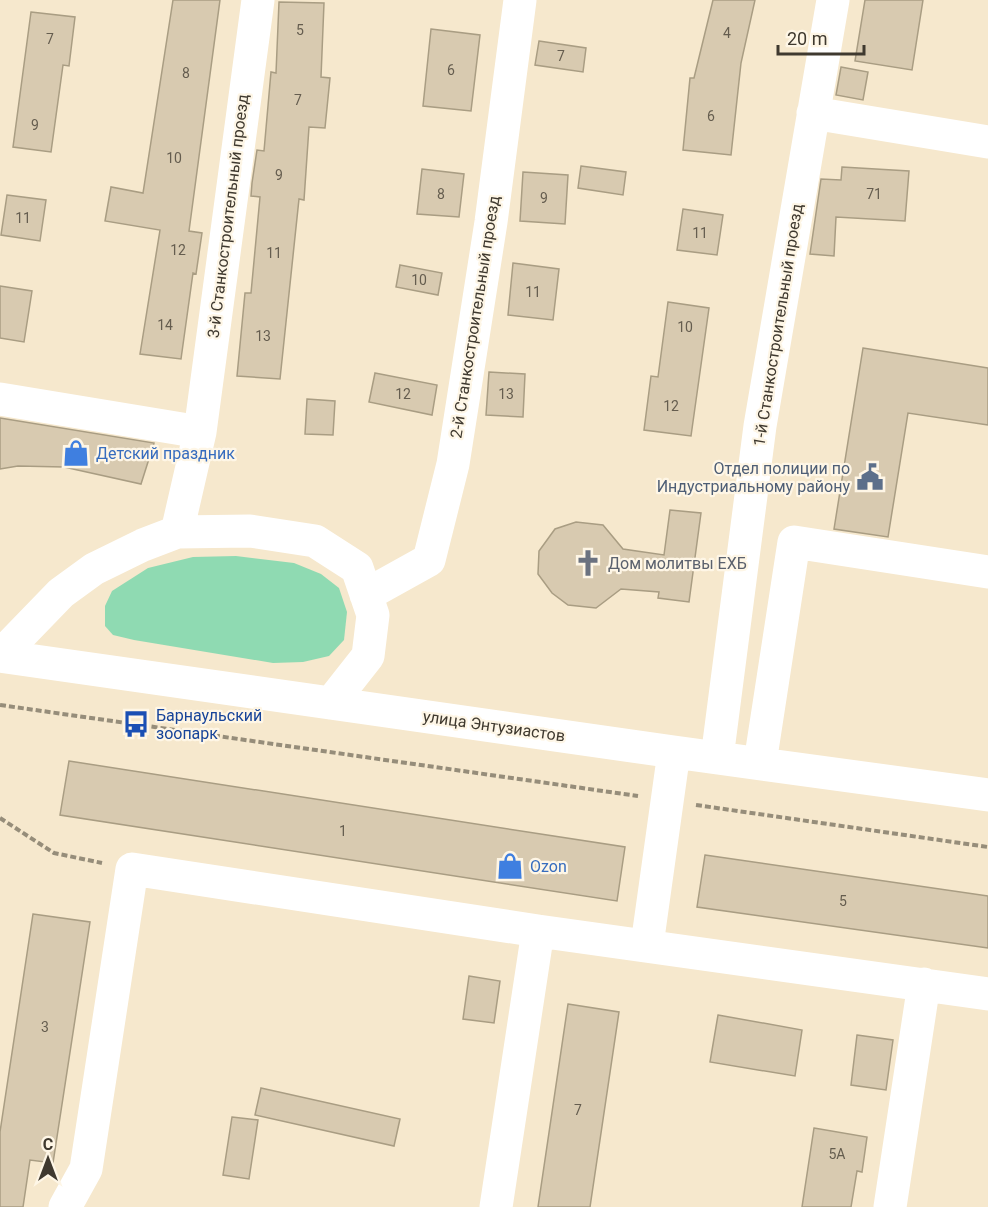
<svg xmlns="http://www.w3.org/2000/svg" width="988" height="1207" viewBox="0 0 988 1207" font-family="Roboto,sans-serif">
  <rect width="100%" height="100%" fill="#f6e8cd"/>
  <path fill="#8fdab2" d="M 236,556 L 294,563 L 321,574 L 339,588 L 347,612 L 344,640 L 329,656 L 303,662 L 273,663 L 134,640 L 113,635 L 105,626 L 105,606 L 112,591 L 148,568 L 193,557 Z"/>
  <path fill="#d8cab0" stroke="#a99d83" stroke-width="1.5" d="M 173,0 L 220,0 L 189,231 L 202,233 L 196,274 L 193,273 L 181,359 L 140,354 L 160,230 L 105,221 L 111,187 L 143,193 Z
    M 713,0 L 755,0 L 741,63 L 731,155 L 683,150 L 690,78 L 694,78 Z
    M 865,0 L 923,0 L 912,70 L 855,61 Z
    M 279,2 L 324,3 L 321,77 L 330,78 L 325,128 L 309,127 L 304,200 L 299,199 L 280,379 L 237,376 L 245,293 L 251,293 L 260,197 L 251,196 L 252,183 L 257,150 L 264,151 L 271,72 L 276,73 Z
    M 31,12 L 75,17 L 69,66 L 63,65 L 51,152 L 13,147 Z
    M 431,29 L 480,35 L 471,111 L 423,106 Z
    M 539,41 L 586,48 L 583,72 L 535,65 Z
    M 841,67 L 868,72 L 863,100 L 836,95 Z
    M 581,166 L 626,172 L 623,195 L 578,188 Z
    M 842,167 L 909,171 L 905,221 L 836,217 L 834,256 L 810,254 L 821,179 L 841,180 Z
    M 422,169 L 464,174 L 459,217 L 417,214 Z
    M 523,172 L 568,175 L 565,224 L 520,221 Z
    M 7,195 L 46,200 L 40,241 L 1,235 Z
    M 683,209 L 723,215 L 717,255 L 677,250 Z
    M 513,263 L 559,269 L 553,320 L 508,315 Z
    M 400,265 L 442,273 L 438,295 L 396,287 Z
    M 0,286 L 32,291 L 24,342 L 0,338 Z
    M 668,302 L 709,308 L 691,436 L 644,430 L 651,376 L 658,377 Z
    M 863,348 L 988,368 L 988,425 L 908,413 L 888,537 L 834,529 Z
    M 489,372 L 525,374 L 523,417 L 486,415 Z
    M 375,373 L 437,385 L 432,415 L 369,402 Z
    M 307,399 L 335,401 L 333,435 L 305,434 Z
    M 0,418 L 154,443 L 141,484 L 64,467 L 18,466 L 0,469 Z
    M 670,510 L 701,513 L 689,602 L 658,598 L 659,592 L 621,589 L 596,608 L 568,605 L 552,593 L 538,574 L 539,551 L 555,529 L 576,522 L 603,525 L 623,549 L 664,555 Z
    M 69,761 L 625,847 L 617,901 L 60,815 Z
    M 705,855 L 988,896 L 988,948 L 697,907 Z
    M 33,914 L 90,922 L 53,1163 L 30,1160 L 23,1207 L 0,1207 L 0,1132 Z
    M 469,976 L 500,981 L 494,1023 L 463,1019 Z
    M 568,1004 L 619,1012 L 590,1207 L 538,1207 Z
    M 718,1015 L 802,1030 L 795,1076 L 710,1062 Z
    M 857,1035 L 893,1040 L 886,1090 L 851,1085 Z
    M 261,1088 L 400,1119 L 394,1146 L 255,1115 Z
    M 232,1117 L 258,1120 L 249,1179 L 223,1175 Z
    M 814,1128 L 867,1137 L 862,1172 L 857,1171 L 851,1207 L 802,1207 Z"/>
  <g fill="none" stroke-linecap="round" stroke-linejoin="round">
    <path stroke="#968d7a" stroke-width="4" stroke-dasharray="6 3" stroke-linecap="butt" d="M 0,705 L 638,796
      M 696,805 L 988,847
      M 0,818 L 54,853 L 102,863"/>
    <path stroke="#fff" stroke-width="33" d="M 813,113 L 988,142
      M 0,399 L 200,432 L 177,532
      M 200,432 L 258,0
      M 366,595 L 429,560 L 453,464 L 491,222 L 520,0
      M 0,656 L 674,752 L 988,795
      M 0,656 L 61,593 L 94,569 L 143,545 L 177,532 L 250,531 L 315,541 L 357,568 L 373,615 L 368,656 L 331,703
      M 717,758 L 760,426 L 833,0
      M 760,763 L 794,542 L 988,572
      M 538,931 L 988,994
      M 647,945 L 674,752
      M 65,1207 L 86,1169 L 132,869 L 538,931 L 496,1207
      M 890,1207 L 924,984"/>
  </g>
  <defs>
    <symbol id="shop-bare" viewBox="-9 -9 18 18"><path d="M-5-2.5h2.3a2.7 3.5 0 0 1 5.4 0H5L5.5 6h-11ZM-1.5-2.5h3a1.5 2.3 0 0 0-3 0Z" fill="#3f7fe0" stroke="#fef6e6" stroke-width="2.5" paint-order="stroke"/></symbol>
    <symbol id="civic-bare" viewBox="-9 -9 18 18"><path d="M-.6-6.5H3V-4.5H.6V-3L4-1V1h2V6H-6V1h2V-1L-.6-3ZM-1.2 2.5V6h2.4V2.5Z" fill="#5c6f8a" stroke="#fef6e6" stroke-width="2.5" paint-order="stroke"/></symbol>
    <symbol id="church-bare" viewBox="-9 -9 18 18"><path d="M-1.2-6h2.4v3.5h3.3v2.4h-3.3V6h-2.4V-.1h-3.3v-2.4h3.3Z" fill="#6b7280" stroke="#fef6e6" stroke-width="2.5" paint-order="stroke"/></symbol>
    <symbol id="bus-bare" viewBox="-9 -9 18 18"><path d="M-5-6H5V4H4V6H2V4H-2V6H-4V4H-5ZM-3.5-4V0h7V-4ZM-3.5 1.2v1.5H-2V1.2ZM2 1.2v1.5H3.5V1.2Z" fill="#1a4fb4" stroke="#fef6e6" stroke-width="2.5" paint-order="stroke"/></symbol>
  </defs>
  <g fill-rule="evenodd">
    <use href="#shop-bare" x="57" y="434" width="38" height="38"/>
    <use href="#civic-bare" x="851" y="458" width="38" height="38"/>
    <use href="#church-bare" x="569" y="544" width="38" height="38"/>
    <use href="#bus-bare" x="117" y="705" width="38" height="38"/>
    <use href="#shop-bare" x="491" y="847" width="38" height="38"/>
  </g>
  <g text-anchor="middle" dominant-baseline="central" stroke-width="4.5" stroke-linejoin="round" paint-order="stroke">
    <g font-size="14" fill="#655d4f">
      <text x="300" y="30">5</text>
      <text x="727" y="33">4</text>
      <text x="50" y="39">7</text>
      <text x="561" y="56">7</text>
      <text x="451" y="70">6</text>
      <text x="186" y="73">8</text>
      <text x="298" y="100">7</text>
      <text x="711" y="116">6</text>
      <text x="35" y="125">9</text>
      <text x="174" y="158">10</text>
      <text x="279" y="175">9</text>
      <text x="441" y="194">8</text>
      <text x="874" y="194">71</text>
      <text x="544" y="198">9</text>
      <text x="23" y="218">11</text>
      <text x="700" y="233">11</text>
      <text x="178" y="250">12</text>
      <text x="274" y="253">11</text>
      <text x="419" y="280">10</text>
      <text x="533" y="292">11</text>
      <text x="165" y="325">14</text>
      <text x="685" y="327">10</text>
      <text x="263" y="336">13</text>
      <text x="403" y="394">12</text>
      <text x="506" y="394">13</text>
      <text x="671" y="406">12</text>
      <text x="343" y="831">1</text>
      <text x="843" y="901">5</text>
      <text x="45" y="1027">3</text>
      <text x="578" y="1110">7</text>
      <text x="837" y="1154">5А</text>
    </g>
    <g font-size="16" fill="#3f392f" stroke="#fef6e6">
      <text transform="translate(228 216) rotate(-83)">3-й Станкостроительный проезд</text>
      <text transform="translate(475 317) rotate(-81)">2-й Станкостроительный проезд</text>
      <text transform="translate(778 325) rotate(-81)">1-й Станкостроительный проезд</text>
      <text transform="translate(494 726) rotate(8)">улица Энтузиастов</text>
    </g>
    <g font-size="16" fill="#366cbe" stroke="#fef6e6" text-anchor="start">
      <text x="96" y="453">Детский праздник</text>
      <text x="530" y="866">Ozon</text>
    </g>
    <g font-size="16" fill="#4e5e75" stroke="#fef6e6" text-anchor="end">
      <text x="850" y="468">Отдел полиции по<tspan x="850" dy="18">Индустриальному району</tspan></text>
    </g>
    <g font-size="16" fill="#5b616d" stroke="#fef6e6" text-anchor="start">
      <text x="608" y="563">Дом молитвы ЕХБ</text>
    </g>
    <g font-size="16" fill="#164399" stroke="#fef6e6" text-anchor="start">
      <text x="156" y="715">Барнаульский<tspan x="156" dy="18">зоопарк</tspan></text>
    </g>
  </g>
  <g transform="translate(48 1159)" stroke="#fef6e6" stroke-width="4.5" paint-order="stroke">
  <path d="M0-4.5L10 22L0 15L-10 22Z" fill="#3f392f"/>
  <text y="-9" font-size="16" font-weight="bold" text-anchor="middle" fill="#3f392f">С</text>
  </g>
  <path d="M778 45v9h86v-9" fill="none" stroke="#3f392f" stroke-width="3"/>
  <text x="787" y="45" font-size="18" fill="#3f392f" stroke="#fef6e6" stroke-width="4.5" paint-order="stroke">20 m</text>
</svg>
